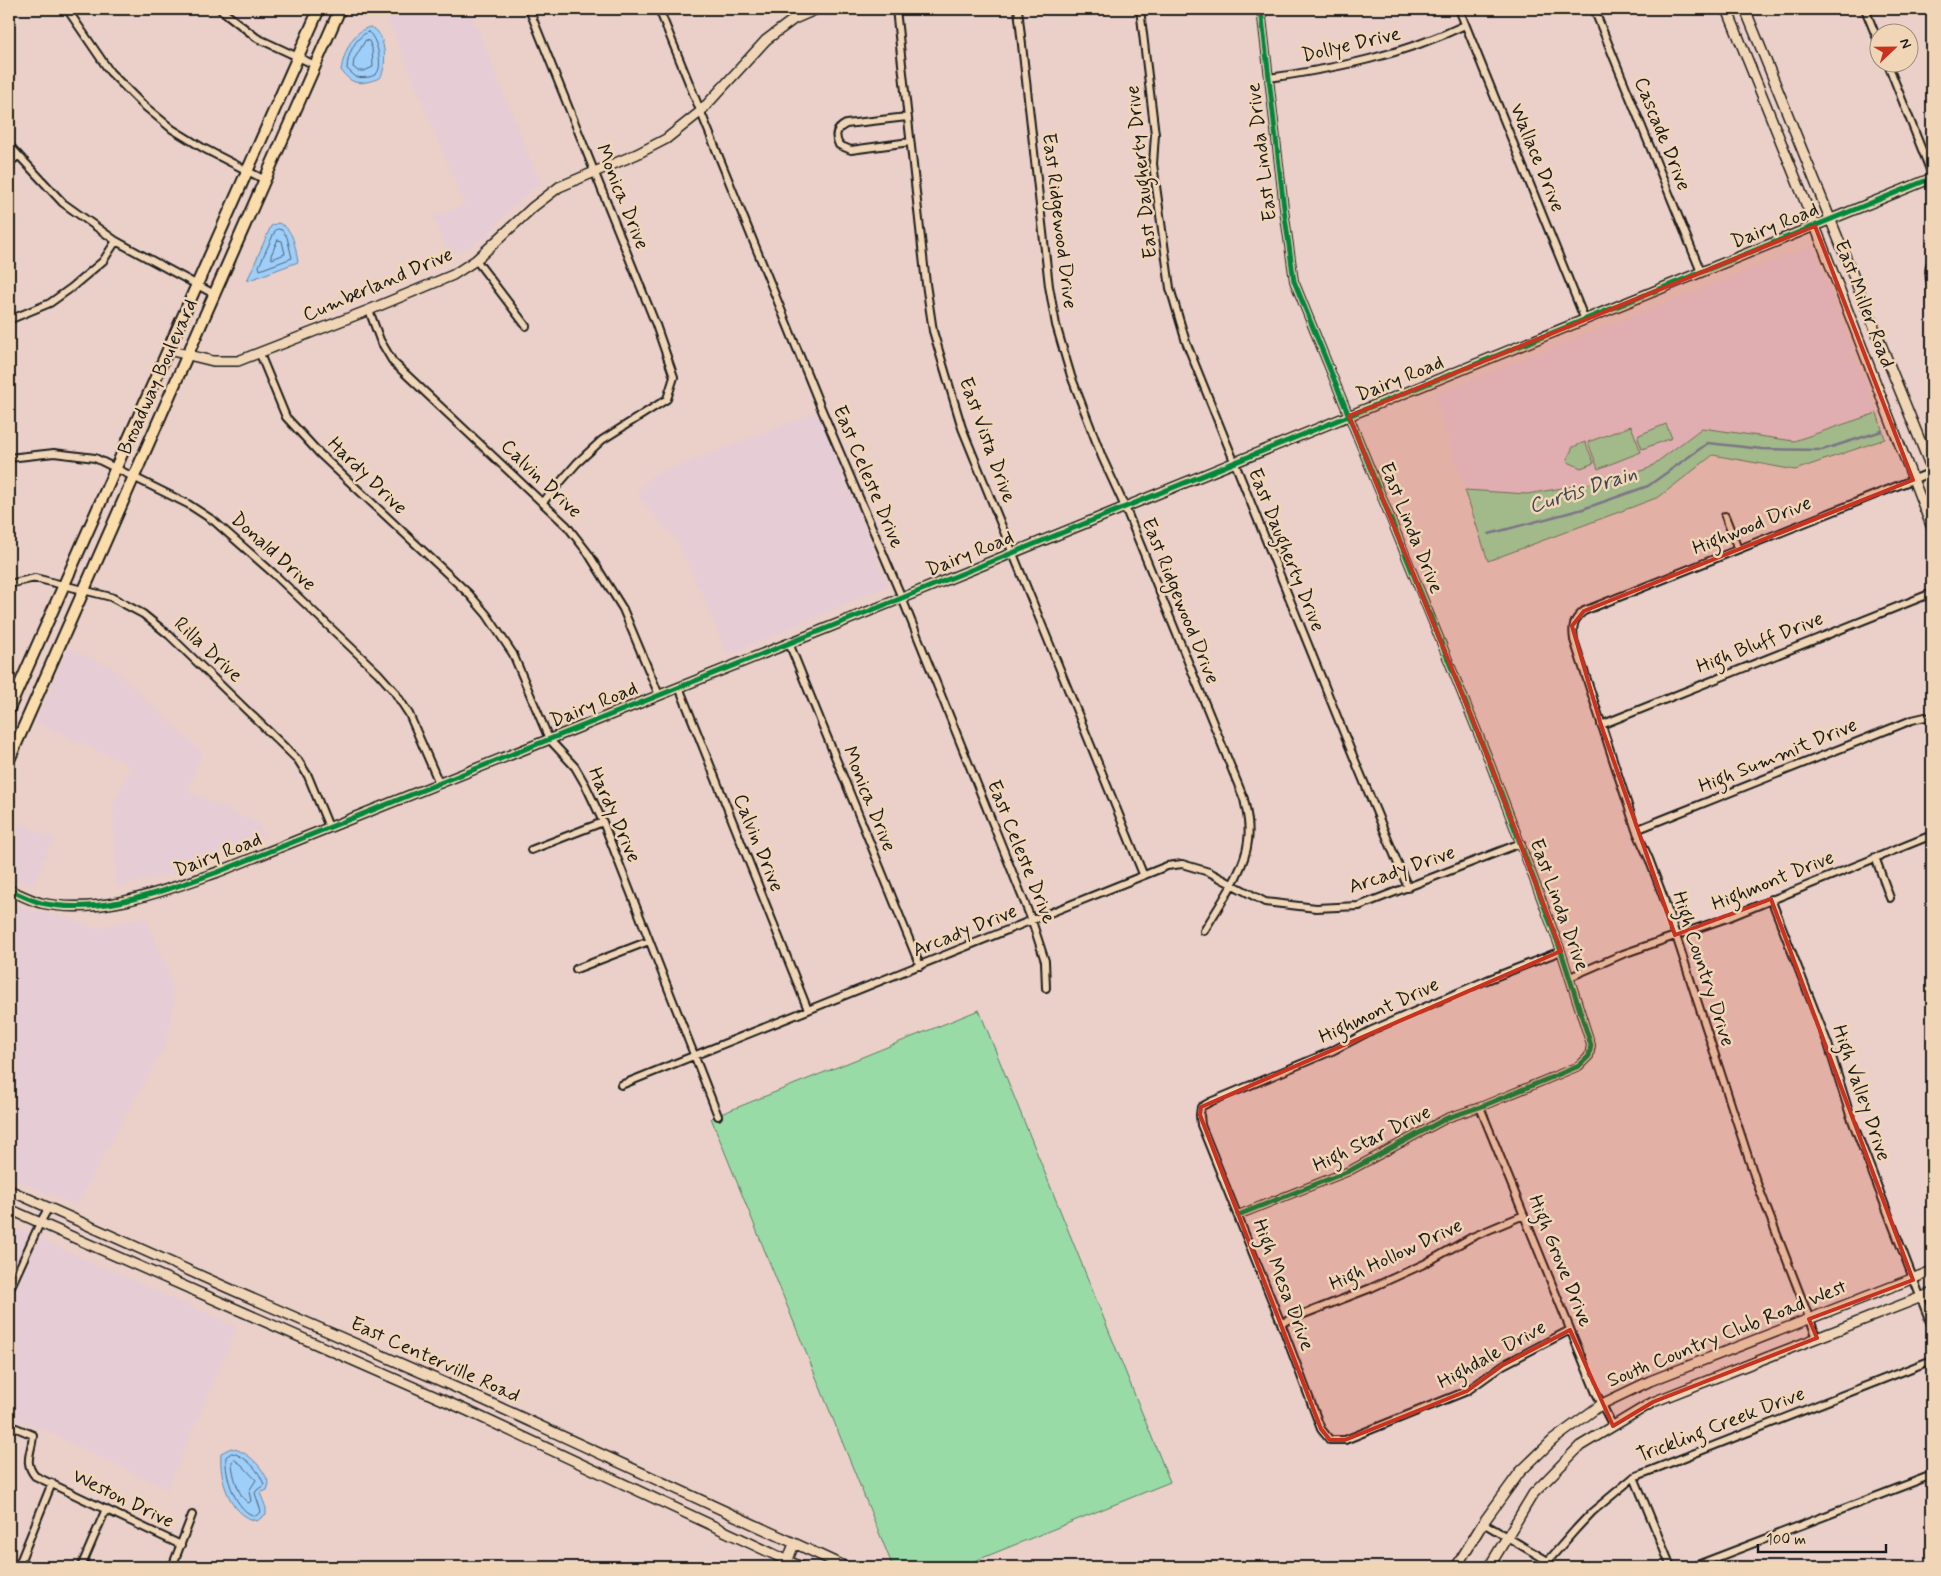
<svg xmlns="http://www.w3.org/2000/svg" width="1941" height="1576" viewBox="0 0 1941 1576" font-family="Mynerve,sans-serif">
  <rect width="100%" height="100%" fill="#ead0c9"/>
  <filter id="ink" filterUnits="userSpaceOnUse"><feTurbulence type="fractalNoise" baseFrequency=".02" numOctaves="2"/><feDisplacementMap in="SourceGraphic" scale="10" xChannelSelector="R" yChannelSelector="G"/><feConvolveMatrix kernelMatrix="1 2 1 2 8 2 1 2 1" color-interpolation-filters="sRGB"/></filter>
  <g filter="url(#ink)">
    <path fill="#e6ccd5" d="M 384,9 L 469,9 L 540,183 L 503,216 L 486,237 L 450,256 L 433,217 L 465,204 Z
      M 1812,246 L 1877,413 L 1794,441 L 1702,428 L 1649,468 L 1622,478 L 1527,494 L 1465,490 L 1435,394 Z
      M 817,412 L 888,586 L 727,655 L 708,607 L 678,542 L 641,500 L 638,492 L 652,476 Z
      M 68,648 L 113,668 L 202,753 L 187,791 L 259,824 L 264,836 L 162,876 L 117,886 L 113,806 L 130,765 L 36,722 Z
      M 9,818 L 54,839 L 32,885 L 9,876 Z
      M 9,903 L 30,910 L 65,916 L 94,929 L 146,917 L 172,985 L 174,1000 L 165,1045 L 76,1205 L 9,1177 Z
      M 9,1225 L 237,1327 L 167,1489 L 38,1427 L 9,1416 Z"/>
    <path fill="#99dba6" stroke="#5a7c61" d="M 1877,413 L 1885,439 L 1795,470 L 1713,455 L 1659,497 L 1488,561 L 1465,490 L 1527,494 L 1622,478 L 1649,468 L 1702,428 L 1794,441 Z
      M 1666,424 L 1672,438 L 1642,449 L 1638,438 L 1639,435 Z
      M 1631,426 L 1641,452 L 1598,469 L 1588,442 Z
      M 1585,442 L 1594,463 L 1581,468 L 1568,462 L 1567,459 L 1573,447 Z
      M 979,1010 L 1170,1482 L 960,1567 L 893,1567 L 711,1118 Z"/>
    <path fill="#9ecefa" stroke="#6a87a1" d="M 370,27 C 372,28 375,29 377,31 C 386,42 387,67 380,78 C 362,84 353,87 341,70 C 344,53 352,31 370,27 Z
      M 278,223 C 294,228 295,247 298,262 L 247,281 L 271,226 Z
      M 231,1448 C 249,1452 263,1467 269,1484 L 267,1490 L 260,1493 L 266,1508 L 266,1514 L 257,1521 C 229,1515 219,1478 221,1453 Z"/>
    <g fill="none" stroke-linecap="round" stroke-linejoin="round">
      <path stroke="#506375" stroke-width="1" d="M 368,32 C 377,36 384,68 376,74 C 371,78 362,78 356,77 L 347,69 C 347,56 355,37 368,32 Z
        M 366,40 L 369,41 L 372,48 L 373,67 L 364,71 L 358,71 L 353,67 L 354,60 Z
        M 278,229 L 282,230 L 287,237 L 292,258 L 260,270 L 259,266 L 275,231 Z
        M 278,240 L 282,241 L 285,254 L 272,259 L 271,256 Z
        M 232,1453 C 246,1456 260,1471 264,1485 L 257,1490 L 255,1493 L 261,1511 L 256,1516 C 236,1513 224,1475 226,1457 Z
        M 235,1460 L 242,1465 L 256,1480 L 249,1491 L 251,1501 L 249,1503 C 239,1499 232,1473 232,1462 Z"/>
      <path stroke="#6a87a1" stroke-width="2.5" d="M 1926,418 L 1932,417
        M 1489,534 L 1583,509 L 1648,486 L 1708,443 L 1762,449 L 1822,450 L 1882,431"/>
      <defs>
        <path id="street" d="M 67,9 L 110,72 L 142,104 L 172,129 L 203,148 L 265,180
          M 220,9 L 257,38 L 315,65
          M 529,9 L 656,325 L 674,377 L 667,399 L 602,440 L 577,463 L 543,502
          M 659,9 L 821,408 L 902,598 L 1032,921 L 1045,961 L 1046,988
          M 789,9 L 794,19
          M 896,9 L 926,284 L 933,331 L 962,428 L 1143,874
          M 1018,9 L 1049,286 L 1056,325 L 1071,376 L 1102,457 L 1125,507 L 1244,799 C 1247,813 1250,826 1248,841 C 1245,871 1219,905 1204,931
          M 1140,9 L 1155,134 L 1153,164 L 1170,288 L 1186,342 L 1349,746 L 1408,888
          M 1459,9 L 1585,320
          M 1594,9 L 1701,272
          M 1865,9 L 1878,41
          M 1887,62 L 1932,175
          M 1269,78 C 1337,68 1403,55 1465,25
          M 907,117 L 846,124 C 836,129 834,135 839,145 L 851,150 L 910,142
          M 9,145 L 63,203 L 116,241 L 214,294
          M 9,163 L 18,156
          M 476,260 L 526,326
          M 1932,260 C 1928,268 1929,278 1932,286
          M 369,310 L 380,340 L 393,362 L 567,526 L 588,553 L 623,609 L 659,695
          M 9,320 L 50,303 L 71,288 L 103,261 L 116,241
          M 260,354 L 286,417 L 320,454 L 469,594 L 487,615 L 513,654 L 549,739 L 575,767 L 586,786 L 603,822 L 718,1116
          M 9,458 L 54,453 L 95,458 L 188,504 L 214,521 L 273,573 L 378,673 L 394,691 L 409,714 L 439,783
          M 1725,516 L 1738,549
          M 9,584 L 35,578 L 111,597 L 143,614 L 169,635 L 298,760 L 308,776 L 329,827
          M 789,643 L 920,966
          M 679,687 L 808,1010
          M 1601,725 L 1932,593
          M 1636,830 L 1912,720 L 1925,717 L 1932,720
          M 531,850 L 603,822
          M 1875,857 L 1890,898
          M 1771,899 L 1828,1044 L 1850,1115 L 1932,1327
          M 1561,951 L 1487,980 L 1372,1030 L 1332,1051 L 1210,1102 L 1201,1107 L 1200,1115 L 1201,1125 L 1281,1323 L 1321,1429 L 1330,1440 L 1345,1440 L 1467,1391 L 1503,1365 L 1570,1330
          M 576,969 L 649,941
          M 1570,977 L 1623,954 L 1727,918 L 1932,835
          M 621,1085 L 1167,866 L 1182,864 L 1209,872 L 1265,902 L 1316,908 L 1359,906 L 1521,843
          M 1480,1107 L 1596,1393 L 1613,1426
          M 1238,1215 L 1349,1171 L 1447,1118 L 1480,1107 L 1579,1066 L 1589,1056 L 1591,1045 L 1561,951 L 1486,753 L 1294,281 L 1285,217 L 1261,9
          M 9,1291 L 40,1223 L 49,1207
          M 1281,1323 L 1371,1288 L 1424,1264 L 1472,1237 L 1524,1215
          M 1817,1338 L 1755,1178 L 1663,896 L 1649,859 L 1636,830 L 1574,640 C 1572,626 1573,620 1584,611 L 1932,472
          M 9,1425 L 33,1435 C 32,1452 23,1462 35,1476 L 181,1545
          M 1634,1477 L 1671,1567
          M 1483,1523 L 1548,1561
          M 18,1567 L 52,1483
          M 81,1567 L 106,1509
          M 172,1567 L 192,1515
          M 1545,1567 L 1548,1561 L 1576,1529 L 1592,1512 L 1634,1477 L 1932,1360
          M 1692,1567 L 1932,1475"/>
        <path id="secondary" d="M 1727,9 L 1815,226 L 1932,528
          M 1745,9 L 1932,470
          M 168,350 L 213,361 L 238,361 L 369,310 L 453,275 L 476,260 L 533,207 L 559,187 L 637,154 L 666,139 L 700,112 L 766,40 L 794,19 L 817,9
          M 9,890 C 19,894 30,900 41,903 C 100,916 164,891 218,872 L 902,598 L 1932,178
          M 9,1190 L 228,1288 L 475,1396 L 846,1567
          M 9,1209 L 468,1411 L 801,1567
          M 785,1567 L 794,1544
          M 1456,1567 L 1483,1523 L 1520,1472 L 1553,1440 L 1602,1404 L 1650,1381 L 1932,1271
          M 1489,1567 L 1533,1494 L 1580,1446 L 1653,1402 L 1932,1293"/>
        <path id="primary" d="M 9,709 L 319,9
          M 9,760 L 340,9"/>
      </defs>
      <use href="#street" stroke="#1c1c1c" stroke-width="10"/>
      <use href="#secondary" stroke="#1c1c1c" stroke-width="12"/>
      <use href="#primary" stroke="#1c1c1c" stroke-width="14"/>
      <use href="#street" stroke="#f0d6b7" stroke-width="6"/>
      <use href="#secondary" stroke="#f0d6b7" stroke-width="9"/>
      <use href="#primary" stroke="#fbddab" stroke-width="10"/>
      <defs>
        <path id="cycleway" d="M 9,890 C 19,894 30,900 41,903 C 100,916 164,891 218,872 L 902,598 L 1932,178
          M 1238,1215 L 1349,1171 L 1447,1118 L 1480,1107 L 1579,1066 L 1589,1056 L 1591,1045 L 1561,951 L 1486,753 L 1294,281 L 1285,217 L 1261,9"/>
      </defs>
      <use href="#cycleway" stroke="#f0d6b7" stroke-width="8"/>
      <use href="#cycleway" stroke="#00873e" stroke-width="5"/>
    </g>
  </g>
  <path fill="#c8321e" fill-opacity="0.2" stroke="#c8321e" stroke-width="4" stroke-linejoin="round" d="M 1815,226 L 1913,480 L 1584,611 L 1572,626 L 1601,725 L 1675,935 L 1771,899 L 1913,1280 L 1809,1319 L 1817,1338 L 1653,1402 L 1613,1426 L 1570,1330 L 1503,1365 L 1467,1391 L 1345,1440 L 1330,1440 L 1321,1429 L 1200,1115 L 1201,1107 L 1561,951 L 1486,753 L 1349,416 Z"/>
  <g text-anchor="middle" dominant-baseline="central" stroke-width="5" stroke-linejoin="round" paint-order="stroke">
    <g font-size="20" fill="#1c1c1c" stroke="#f0d6b7">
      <text transform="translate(1351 45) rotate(-13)">Dollye Drive</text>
      <text transform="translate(1662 134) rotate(68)">Cascade Drive</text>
      <text transform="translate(1262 152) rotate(-97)">East Linda Drive</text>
      <text transform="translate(1537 158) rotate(68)">Wallace Drive</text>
      <text transform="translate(1142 172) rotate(-96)">East Daugherty Drive</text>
      <text transform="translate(622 197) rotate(68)">Monica Drive</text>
      <text transform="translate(1059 221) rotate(83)">East Ridgewood Drive</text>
      <text transform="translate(1775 226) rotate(-22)">Dairy Road</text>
      <text transform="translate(378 285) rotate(-23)">Cumberland Drive</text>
      <text transform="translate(1864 304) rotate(69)">East Miller Road</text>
      <text transform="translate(158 377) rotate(-66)">Broadway Boulevard</text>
      <text transform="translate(1400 379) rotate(-22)">Dairy Road</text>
      <text transform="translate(987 440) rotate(70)">East Vista Drive</text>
      <text transform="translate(367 476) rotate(44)">Hardy Drive</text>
      <text transform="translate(868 477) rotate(67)">East Celeste Drive</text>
      <text transform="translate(541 479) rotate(44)">Calvin Drive</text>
      <text transform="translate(1752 526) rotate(-22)">Highwood Drive</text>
      <text transform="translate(1411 528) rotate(68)">East Linda Drive</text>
      <text transform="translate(1286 550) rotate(68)">East Daugherty Drive</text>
      <text transform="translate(273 552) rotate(42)">Donald Drive</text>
      <text transform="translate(970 554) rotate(-22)">Dairy Road</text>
      <text transform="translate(1180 601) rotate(68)">East Ridgewood Drive</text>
      <text transform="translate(1760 643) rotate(-22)">High Bluff Drive</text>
      <text transform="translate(208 650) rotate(43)">Rilla Drive</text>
      <text transform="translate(594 705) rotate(-22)">Dairy Road</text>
      <text transform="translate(1778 756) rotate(-22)">High Summit Drive</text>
      <text transform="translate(869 799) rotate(68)">Monica Drive</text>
      <text transform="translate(614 815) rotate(66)">Hardy Drive</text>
      <text transform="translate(758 843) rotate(68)">Calvin Drive</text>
      <text transform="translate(1021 852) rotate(68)">East Celeste Drive</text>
      <text transform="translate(218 855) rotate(-21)">Dairy Road</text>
      <text transform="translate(1402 870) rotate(-19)">Arcady Drive</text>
      <text transform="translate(1773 881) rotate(-22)">Highmont Drive</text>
      <text transform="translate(1559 905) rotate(70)">East Linda Drive</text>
      <text transform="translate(965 931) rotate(-22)">Arcady Drive</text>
      <text transform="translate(1703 969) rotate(72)">High Country Drive</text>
      <text transform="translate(1379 1011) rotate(-25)">Highmont Drive</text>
      <text transform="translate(1861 1093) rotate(71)">High Valley Drive</text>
      <text transform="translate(1372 1139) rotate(-26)">High Star Drive</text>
      <text transform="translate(1396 1255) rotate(-25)">High Hollow Drive</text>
      <text transform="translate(1560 1261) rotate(68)">High Grove Drive</text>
      <text transform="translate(1283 1285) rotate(69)">High Mesa Drive</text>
      <text transform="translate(1727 1334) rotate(-22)">South Country Club Road West</text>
      <text transform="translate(1492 1355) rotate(-29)">Highdale Drive</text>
      <text transform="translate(435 1360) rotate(24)">East Centerville Road</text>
      <text transform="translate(1721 1425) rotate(-21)">Trickling Creek Drive</text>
      <text transform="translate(123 1499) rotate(26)">Weston Drive</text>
    </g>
    <g font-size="21" font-style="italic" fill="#3c4854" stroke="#f0d6b7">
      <text transform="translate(1583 490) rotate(-18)">Curtis Drain</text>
    </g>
  </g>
  <rect width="1941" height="1576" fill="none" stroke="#f0d6b7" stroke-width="30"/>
  <rect x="15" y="15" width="1911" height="1546" fill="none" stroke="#1c1c1c" stroke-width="2" filter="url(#ink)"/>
  <g transform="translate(1894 48) rotate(68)"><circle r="24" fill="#f0d6b7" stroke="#9b8c79"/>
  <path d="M0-4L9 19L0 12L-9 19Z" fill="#c8321e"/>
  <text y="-8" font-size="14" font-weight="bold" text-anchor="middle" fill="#1c1c1c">N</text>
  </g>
  <path d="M1758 1544v8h128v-8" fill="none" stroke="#1c1c1c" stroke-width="2.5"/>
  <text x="1766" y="1544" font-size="15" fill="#1c1c1c" stroke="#f0d6b7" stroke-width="4" paint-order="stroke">100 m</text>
</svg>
